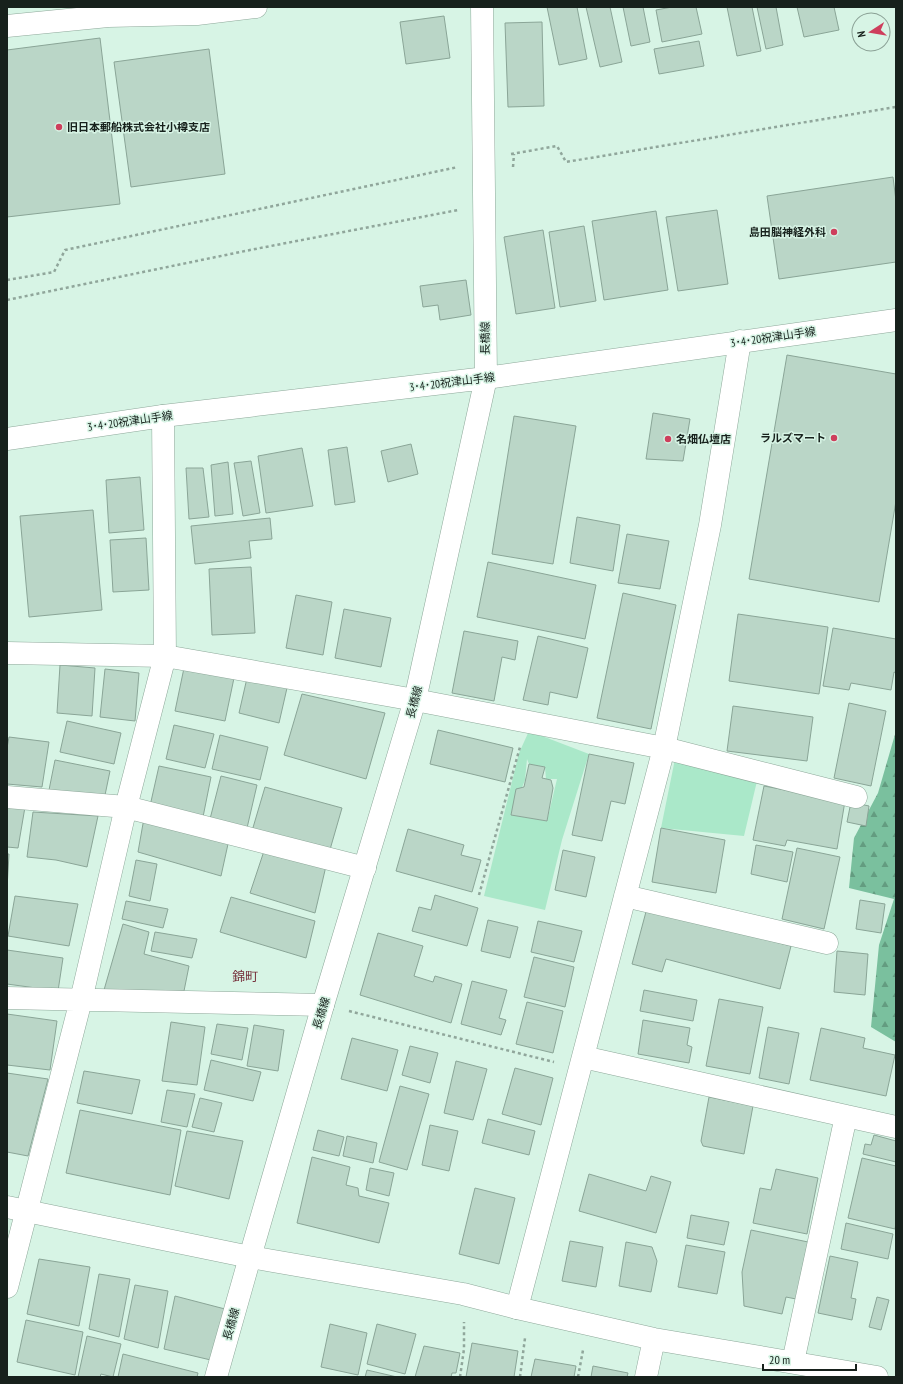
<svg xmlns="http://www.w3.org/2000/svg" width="903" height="1384" viewBox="0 0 903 1384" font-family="'PT Sans Narrow','Noto Sans JP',sans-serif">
  <defs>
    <pattern id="forest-firs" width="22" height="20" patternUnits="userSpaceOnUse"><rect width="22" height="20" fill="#7ac09e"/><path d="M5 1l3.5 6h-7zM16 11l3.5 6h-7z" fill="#639c80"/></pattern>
  </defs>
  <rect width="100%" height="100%" fill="#d7f4e5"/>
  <path fill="#aae8c9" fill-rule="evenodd" d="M 529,731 L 589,754 L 562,840 L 545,910 L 484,896 L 519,753 ZM 527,759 L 529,764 L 545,767 L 546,779 L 557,779 L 547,821 L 511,815 L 525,780 Z
    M 675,759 L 757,781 L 744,836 L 661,828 Z"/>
  <path fill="url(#forest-firs)" d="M 896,731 L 896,1042 L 871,1027 L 879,945 L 894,899 L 849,888 L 854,838 L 878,793 Z"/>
  <path fill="#bad6c7" stroke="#8aa597" d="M 547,7 L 577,7 L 587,59 L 559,65 Z
    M 586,7 L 610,7 L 622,62 L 600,67 Z
    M 623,7 L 643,7 L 650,42 L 631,46 Z
    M 672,7 L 696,7 L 702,34 L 662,42 L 656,10 Z
    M 727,7 L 752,7 L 761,51 L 737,56 Z
    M 757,7 L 776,7 L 783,45 L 766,49 Z
    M 797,7 L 834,7 L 839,30 L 804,37 Z
    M 444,16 L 450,58 L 406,64 L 400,22 Z
    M 542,22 L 544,106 L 508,107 L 505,23 Z
    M 100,38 L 120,204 L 7,217 L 7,50 Z
    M 699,41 L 704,66 L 659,74 L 654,49 Z
    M 209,49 L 225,174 L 131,187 L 114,62 Z
    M 893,177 L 896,201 L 896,262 L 779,279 L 767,196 Z
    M 717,210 L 728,284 L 678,291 L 666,217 Z
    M 656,211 L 668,290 L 604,300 L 592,221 Z
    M 584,226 L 596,301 L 560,307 L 549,232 Z
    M 543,230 L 555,308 L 516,314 L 504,237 Z
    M 466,280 L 471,315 L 440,320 L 438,305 L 423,307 L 420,286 Z
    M 787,355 L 896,374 L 896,501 L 879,602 L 749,579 Z
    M 653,413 L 690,419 L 683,461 L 646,459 Z
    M 514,416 L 576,426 L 553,564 L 492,554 Z
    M 411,444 L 418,474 L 388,482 L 381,451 Z
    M 347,447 L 355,502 L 335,505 L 328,450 Z
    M 302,448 L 313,506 L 266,513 L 258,456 Z
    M 251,461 L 260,513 L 243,516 L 234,463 Z
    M 228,462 L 233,514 L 215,516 L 211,465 Z
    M 186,468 L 203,468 L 209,517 L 189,519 Z
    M 140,477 L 144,530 L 109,533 L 106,480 Z
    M 93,510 L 102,610 L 29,617 L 20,516 Z
    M 577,517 L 620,525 L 613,571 L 570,563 Z
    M 270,518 L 272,539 L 249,541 L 251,558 L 195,564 L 191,526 Z
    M 627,534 L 669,541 L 660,589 L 618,583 Z
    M 146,538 L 149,590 L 113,592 L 110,540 Z
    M 488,562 L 596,585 L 585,639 L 477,617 Z
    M 251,567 L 255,633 L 212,635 L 209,569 Z
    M 623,593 L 676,605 L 651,729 L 597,718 Z
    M 296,595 L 332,602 L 323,655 L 286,648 Z
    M 344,609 L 391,618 L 381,667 L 335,658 Z
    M 738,614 L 828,627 L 819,694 L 729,681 Z
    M 833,628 L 896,639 L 896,673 L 894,672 L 891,690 L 851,683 L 849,690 L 823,686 Z
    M 464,631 L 518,641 L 515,660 L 502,657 L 494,701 L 452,693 Z
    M 538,636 L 588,648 L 577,698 L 550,692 L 548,705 L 523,700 Z
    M 60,665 L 95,668 L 92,716 L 57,713 Z
    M 184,668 L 234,678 L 225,721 L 175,711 Z
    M 105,669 L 139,673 L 135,721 L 100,717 Z
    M 247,678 L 287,688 L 279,723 L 239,713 Z
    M 302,694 L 385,713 L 366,779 L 284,755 Z
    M 849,703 L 886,711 L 871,786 L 834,778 Z
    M 733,706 L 813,717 L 807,761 L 727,751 Z
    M 67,721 L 121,733 L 114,764 L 60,752 Z
    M 174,725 L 214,734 L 205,768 L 166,759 Z
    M 438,730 L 513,748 L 505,782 L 430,764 Z
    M 220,735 L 268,747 L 260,780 L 212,769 Z
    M 9,737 L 49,742 L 42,787 L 7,784 L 7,748 Z
    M 589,754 L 634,763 L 625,804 L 611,801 L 602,841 L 572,835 Z
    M 55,760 L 110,771 L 104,800 L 49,790 Z
    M 529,764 L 545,767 L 542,778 L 551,780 L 553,788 L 547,821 L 511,815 L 516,789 L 524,787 Z
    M 159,766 L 211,777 L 203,817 L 150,806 Z
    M 221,776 L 257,785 L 247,828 L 210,819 Z
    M 764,786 L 845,801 L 837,849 L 787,840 L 785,846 L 753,840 Z
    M 265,787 L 342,808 L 329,853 L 252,831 Z
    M 851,802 L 869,806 L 866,826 L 847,822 Z
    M 7,805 L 25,807 L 18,848 L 7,847 Z
    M 33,812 L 98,816 L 87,867 L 56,860 L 27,857 Z
    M 144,818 L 228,844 L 221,876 L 138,852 Z
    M 661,828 L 725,840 L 716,893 L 652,882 Z
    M 408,829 L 464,845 L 461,855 L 481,860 L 472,892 L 396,871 Z
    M 266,845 L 326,866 L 315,913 L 250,893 Z
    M 756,845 L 793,852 L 787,882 L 751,874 Z
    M 797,848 L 840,857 L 824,929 L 782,919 Z
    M 563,850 L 595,857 L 586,897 L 555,890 Z
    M 7,854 L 9,854 L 7,888 Z
    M 136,860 L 157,864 L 150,901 L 129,896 Z
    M 435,895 L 478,908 L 467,946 L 412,931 L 419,907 L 431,910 Z
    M 15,896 L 78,904 L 69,946 L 8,936 Z
    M 231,897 L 315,921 L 306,958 L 220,932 Z
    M 860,900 L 885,904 L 881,933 L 856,929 Z
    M 126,901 L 168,909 L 163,928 L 122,919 Z
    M 647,908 L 791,946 L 780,989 L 666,959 L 662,972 L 632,964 Z
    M 488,920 L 518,927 L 510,958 L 481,951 Z
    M 538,921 L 582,931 L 574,962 L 531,952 Z
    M 123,924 L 149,932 L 144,954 L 189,966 L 184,991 L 104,990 Z
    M 155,932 L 197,939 L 192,958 L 151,951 Z
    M 378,933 L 423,946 L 414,976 L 433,982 L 435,976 L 462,984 L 451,1023 L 360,995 Z
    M 7,950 L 63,958 L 58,991 L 7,984 Z
    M 837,951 L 868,954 L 865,995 L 834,992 Z
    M 534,957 L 574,967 L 565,1007 L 524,997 Z
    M 472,981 L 507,990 L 499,1018 L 506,1020 L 501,1035 L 461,1024 Z
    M 644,990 L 697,1000 L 693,1021 L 640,1011 Z
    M 719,999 L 763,1007 L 750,1074 L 706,1066 Z
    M 527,1002 L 563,1011 L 553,1053 L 516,1044 Z
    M 7,1014 L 57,1021 L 50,1070 L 7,1065 Z
    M 643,1020 L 690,1028 L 687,1045 L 692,1047 L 689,1063 L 638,1054 Z
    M 171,1022 L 205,1027 L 197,1085 L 162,1081 Z
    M 217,1024 L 248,1028 L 242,1060 L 211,1054 Z
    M 254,1025 L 284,1030 L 278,1071 L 247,1066 Z
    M 768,1027 L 799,1033 L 789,1084 L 759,1078 Z
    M 821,1028 L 865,1038 L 863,1048 L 895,1055 L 886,1096 L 810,1080 Z
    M 352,1038 L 398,1050 L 387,1091 L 341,1079 Z
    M 410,1046 L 438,1053 L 430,1083 L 402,1075 Z
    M 211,1060 L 261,1072 L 253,1101 L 204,1090 Z
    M 456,1061 L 487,1069 L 473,1120 L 444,1113 Z
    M 515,1068 L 553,1078 L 541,1125 L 502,1114 Z
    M 84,1071 L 140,1080 L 132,1114 L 77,1103 Z
    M 7,1073 L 48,1079 L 28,1156 L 7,1152 Z
    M 400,1086 L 429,1094 L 407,1170 L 379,1162 Z
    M 167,1090 L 195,1094 L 187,1127 L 161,1122 Z
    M 709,1097 L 753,1106 L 744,1154 L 703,1146 L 701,1141 Z
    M 200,1098 L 222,1103 L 214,1132 L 192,1127 Z
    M 80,1110 L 181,1130 L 170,1195 L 66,1173 Z
    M 488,1119 L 535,1131 L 529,1155 L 482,1143 Z
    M 430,1125 L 458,1131 L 449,1171 L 422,1165 Z
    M 318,1130 L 344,1137 L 339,1156 L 313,1150 Z
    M 187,1131 L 243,1141 L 229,1199 L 175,1186 Z
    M 874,1135 L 896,1141 L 896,1162 L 863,1154 L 865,1144 L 871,1145 Z
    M 347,1136 L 377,1143 L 373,1163 L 343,1156 Z
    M 312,1157 L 350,1167 L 346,1185 L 358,1188 L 359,1196 L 389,1203 L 379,1243 L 297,1223 Z
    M 862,1158 L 896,1166 L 896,1223 L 895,1229 L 848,1218 Z
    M 370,1168 L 394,1173 L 389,1196 L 366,1190 Z
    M 776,1169 L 818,1178 L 807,1234 L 753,1223 L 760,1188 L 771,1190 Z
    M 589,1174 L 646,1191 L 651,1176 L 671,1182 L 656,1233 L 579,1211 Z
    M 475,1188 L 515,1198 L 499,1264 L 459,1254 Z
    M 691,1215 L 729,1222 L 724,1245 L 687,1238 Z
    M 846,1223 L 893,1234 L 888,1259 L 841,1249 Z
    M 751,1230 L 808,1242 L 796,1299 L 786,1297 L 782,1314 L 744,1306 L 742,1272 Z
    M 570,1241 L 603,1247 L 596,1287 L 562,1281 Z
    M 626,1242 L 652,1247 L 657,1261 L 651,1292 L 619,1286 Z
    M 686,1245 L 725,1252 L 717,1294 L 678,1287 Z
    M 830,1256 L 858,1262 L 851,1298 L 856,1299 L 852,1320 L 818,1313 Z
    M 39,1259 L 90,1267 L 79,1326 L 27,1314 Z
    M 99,1274 L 130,1279 L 119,1337 L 89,1329 Z
    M 135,1285 L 168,1291 L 158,1348 L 124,1339 Z
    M 175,1296 L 225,1309 L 215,1361 L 164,1349 Z
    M 877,1297 L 889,1300 L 881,1330 L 869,1327 Z
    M 26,1320 L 83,1332 L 75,1375 L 17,1362 Z
    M 330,1324 L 367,1333 L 358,1375 L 321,1367 Z
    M 377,1324 L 416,1334 L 405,1374 L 367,1364 Z
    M 87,1336 L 121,1344 L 113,1377 L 101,1374 L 100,1377 L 78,1377 Z
    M 472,1343 L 518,1351 L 514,1377 L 466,1377 Z
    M 424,1346 L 460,1353 L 456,1373 L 452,1373 L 451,1377 L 415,1377 Z
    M 123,1354 L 198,1373 L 197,1377 L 118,1377 Z
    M 535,1359 L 576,1366 L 574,1377 L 531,1377 Z
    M 593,1366 L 628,1373 L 627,1377 L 591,1377 Z
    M 367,1370 L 397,1377 L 365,1377 Z"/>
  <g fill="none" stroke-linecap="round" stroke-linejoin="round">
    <defs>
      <path id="street" d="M 740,341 L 710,525 L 664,748 L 517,1308 L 654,1339 L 877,1377
        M 7,653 L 165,656 L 415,700 L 664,748 L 856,797
        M 7,797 L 126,807 L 365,868
        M 625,896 L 827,943
        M 7,998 L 323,1005
        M 583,1057 L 846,1116 L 793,1362
        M 846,1116 L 896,1127
        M 7,1287 L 81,1000 L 126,807 L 165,656 L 163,416
        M 216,1377 L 250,1257
        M 646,1377 L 654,1339"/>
      <path id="secondary" d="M 7,26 L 108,16 L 197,14 L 256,7
        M 7,439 L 163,416 L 486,378 L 896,320
        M 7,1207 L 250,1257 L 463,1294 L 517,1308
        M 250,1257 L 323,1005 L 415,700 L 486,378 L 482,7"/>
    </defs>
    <use href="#street" stroke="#8ea89a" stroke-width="23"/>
    <use href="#secondary" stroke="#8ea89a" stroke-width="23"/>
    <path stroke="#90a69b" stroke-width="2.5" stroke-dasharray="3 3" stroke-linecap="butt" d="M 511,154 L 557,146 L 566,162 L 896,107
      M 513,167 L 514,154
      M 7,280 L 54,272 L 65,250 L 458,167
      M 7,300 L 250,250 L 458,210
      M 479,895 L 520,747
      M 349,1011 L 554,1062
      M 460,1377 L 464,1349 L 464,1322
      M 520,1377 L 525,1338
      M 578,1377 L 583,1350"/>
    <use href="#street" stroke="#fff" stroke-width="22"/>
    <use href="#secondary" stroke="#fff" stroke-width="22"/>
  </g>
  <g fill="#ce3e5c" stroke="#d7f4e5" stroke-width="1.5">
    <circle cx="59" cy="127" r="4"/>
    <circle cx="834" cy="232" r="4"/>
    <circle cx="834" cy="438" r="4"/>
    <circle cx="668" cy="439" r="4"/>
  </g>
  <g text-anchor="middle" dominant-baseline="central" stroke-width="3" stroke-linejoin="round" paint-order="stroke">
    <g font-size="11" font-weight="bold" fill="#17211c" stroke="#d7f4e5" text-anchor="start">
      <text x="67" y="127">旧日本郵船株式会社小樽支店</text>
      <text x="826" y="232" text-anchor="end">島田脳神経外科</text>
      <text x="826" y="438" text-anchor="end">ラルズマート</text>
      <text x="676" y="439">名畑仏壇店</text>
    </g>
    <g font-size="11" fill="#17211c" stroke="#d7f4e5">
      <text transform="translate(773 337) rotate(-8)">3･4･20祝津山手線</text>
      <text transform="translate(485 338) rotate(-90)">長橋線</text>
      <text transform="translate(452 382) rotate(-7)">3･4･20祝津山手線</text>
      <text transform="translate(130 421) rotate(-8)">3･4･20祝津山手線</text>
      <text transform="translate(414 702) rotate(-75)">長橋線</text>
      <text transform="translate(321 1013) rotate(-73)">長橋線</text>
      <text transform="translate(231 1324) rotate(-74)">長橋線</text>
    </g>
    <g font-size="13" fill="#762f3b" stroke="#d7f4e5">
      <text x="245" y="976">錦町</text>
    </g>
  </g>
  <rect width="903" height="1384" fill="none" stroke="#17211c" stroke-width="16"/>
  <g transform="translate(871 32) rotate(258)"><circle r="19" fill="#d7f4e5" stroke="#8aa095"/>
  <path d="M0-3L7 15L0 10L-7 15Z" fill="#ce3e5c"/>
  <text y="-6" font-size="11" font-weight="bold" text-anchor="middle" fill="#17211c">N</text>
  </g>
  <path d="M763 1364v6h93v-6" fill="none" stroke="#17211c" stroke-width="2"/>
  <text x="769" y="1364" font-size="12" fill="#17211c" stroke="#d7f4e5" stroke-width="3" paint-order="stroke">20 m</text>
</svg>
